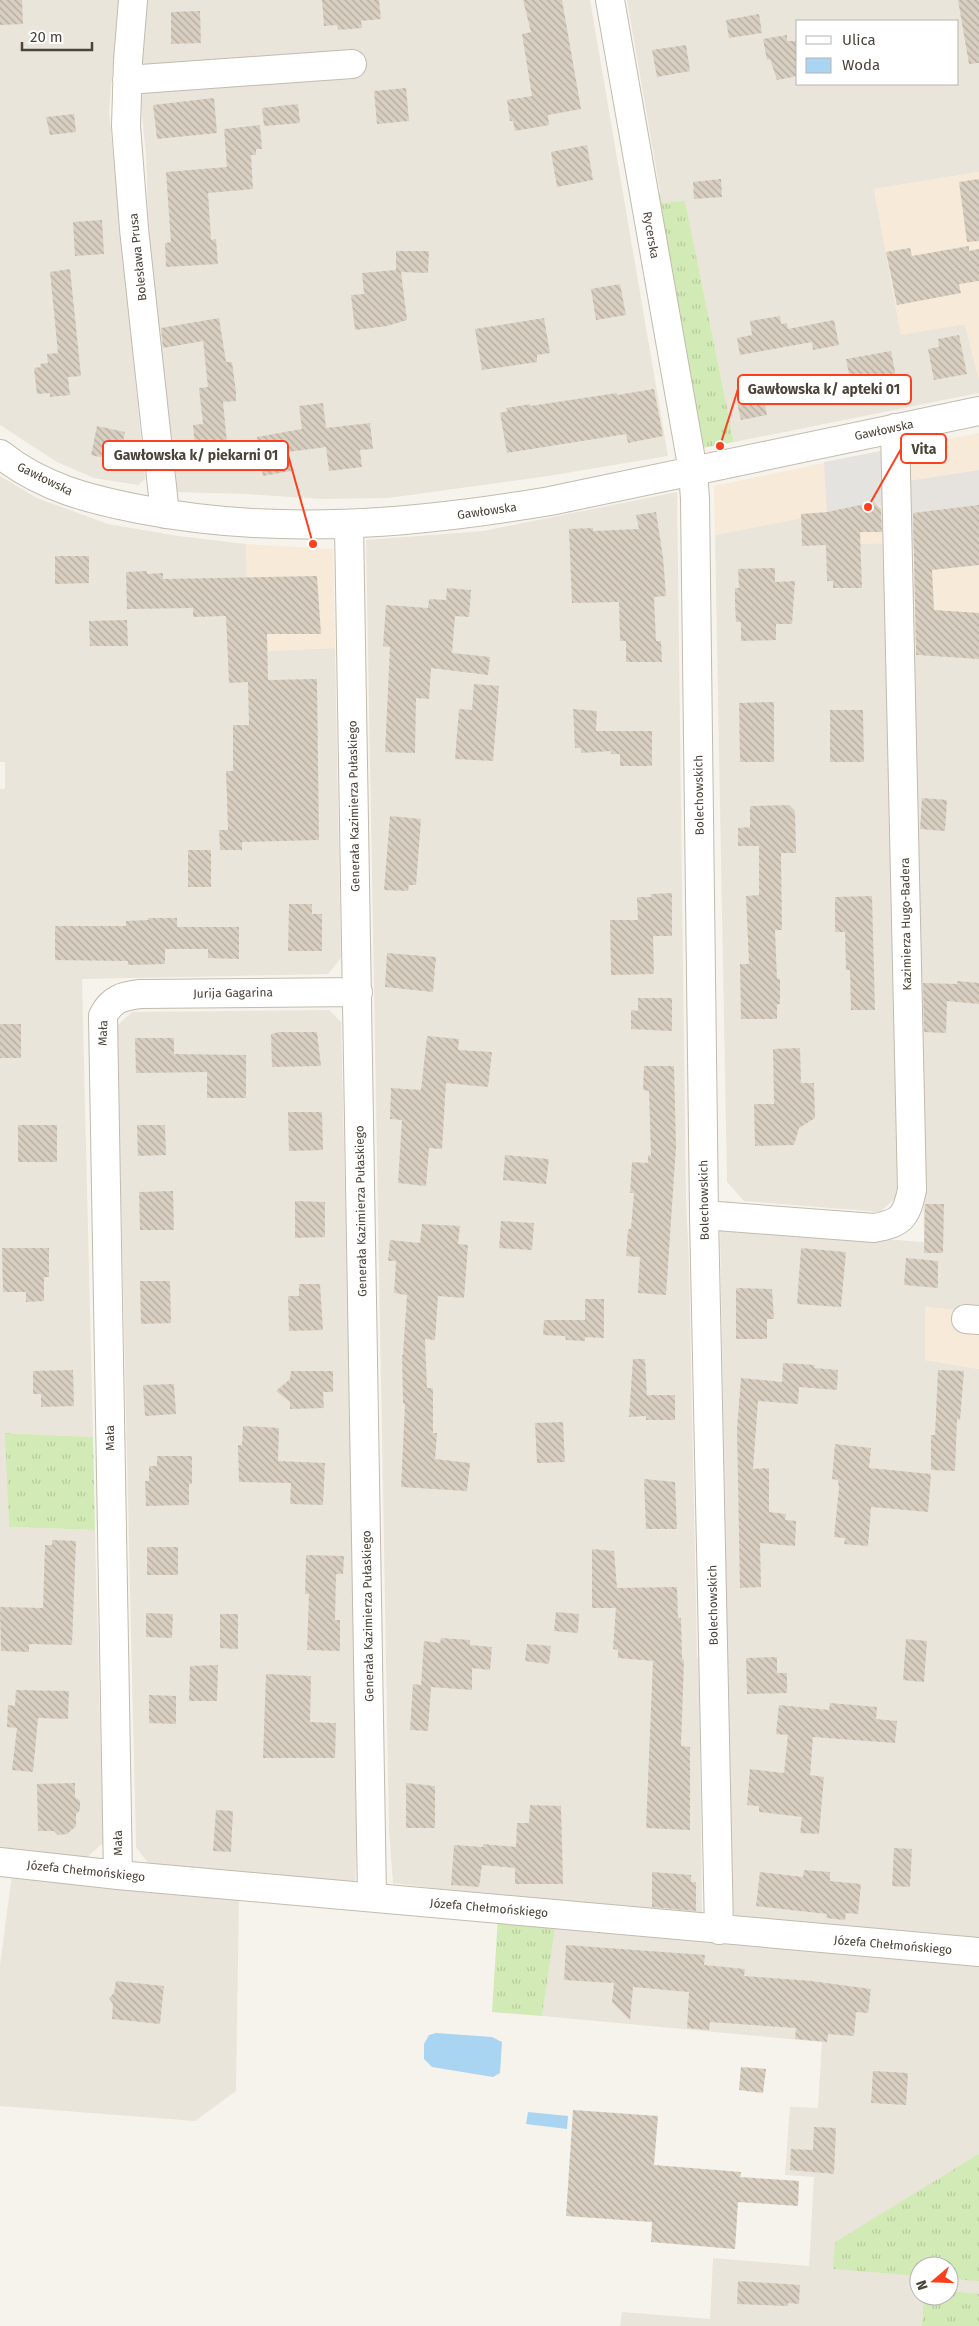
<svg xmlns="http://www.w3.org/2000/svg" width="979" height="2326" viewBox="0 0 979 2326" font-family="'Fira Sans',sans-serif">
  <defs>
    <pattern id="grass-tufts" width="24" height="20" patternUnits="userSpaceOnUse" patternTransform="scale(1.25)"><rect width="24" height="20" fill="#d2eab5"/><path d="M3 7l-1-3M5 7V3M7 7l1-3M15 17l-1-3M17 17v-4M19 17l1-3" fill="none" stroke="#b6ca9c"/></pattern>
    <pattern id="building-back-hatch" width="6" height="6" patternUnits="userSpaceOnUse" patternTransform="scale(1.25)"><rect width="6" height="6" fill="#d8cfc1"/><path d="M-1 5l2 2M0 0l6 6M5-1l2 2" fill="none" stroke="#b1aa9e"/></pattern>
  </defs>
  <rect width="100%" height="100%" fill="#f6f3ec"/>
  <path fill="#eae5da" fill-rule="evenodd" d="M 0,0 L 119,0 L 109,111 L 145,479 L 138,485 L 94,478 L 57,462 L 0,425 Z
    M 146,0 L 590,0 L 668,456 L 548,476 L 388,498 L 322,499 L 248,494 L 173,492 L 149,235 L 146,155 L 139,85 Z
    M 627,0 L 979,0 L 979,172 L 874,189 L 901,334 L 965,324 L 979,380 L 979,393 L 734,442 L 685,202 L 662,203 ZM 798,21 L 958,21 L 958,84 L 798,84 Z
    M 0,476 L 37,498 L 108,524 L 178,536 L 246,544 L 247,580 L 267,651 L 335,648 L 341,958 L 328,974 L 82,979 L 93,1437 L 6,1433 L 9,1527 L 95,1530 L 103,1843 L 86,1858 L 0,1853 L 0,789 L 5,789 L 5,762 L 0,762 Z
    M 677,492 L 686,1200 L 689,1263 L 697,1657 L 699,1658 L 702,1915 L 670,1918 L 393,1883 L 389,1829 L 366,540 L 483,531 Z
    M 801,518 L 802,545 L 888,543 L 901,1193 L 880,1212 L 744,1201 L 727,1182 L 715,535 Z
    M 913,655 L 979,658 L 979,1312 L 925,1307 L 925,1360 L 979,1369 L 979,1943 L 732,1922 L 720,1227 L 924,1242 Z
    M 329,1010 L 341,1022 L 359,1774 L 355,1883 L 151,1867 L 136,1847 L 117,1026 L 132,1012 Z
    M 12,1874 L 239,1895 L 236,2091 L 195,2121 L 0,2106 L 0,1965 Z
    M 556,1922 L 979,1961 L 979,2326 L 620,2326 L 622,2312 L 710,2319 L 713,2258 L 809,2266 L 814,2177 L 785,2175 L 790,2107 L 818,2108 L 822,2042 L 542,2016 ZM 919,2266 L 949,2266 L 949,2296 L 919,2296 Z"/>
  <path fill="#f7ead8" d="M 979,172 L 979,380 L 965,324 L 901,335 L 874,189 Z
    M 979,433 L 979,470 L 908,481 L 907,447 Z
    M 886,450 L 888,543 L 802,546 L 801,518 L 715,535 L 714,486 Z
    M 979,540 L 979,659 L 913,655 L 910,548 Z
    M 246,544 L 333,549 L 335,648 L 267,651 L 247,580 Z
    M 925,1307 L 979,1312 L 979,1369 L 925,1360 Z"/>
  <path fill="#e6e2dd" d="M 979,470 L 979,540 L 910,548 L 908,481 Z"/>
  <path fill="url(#grass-tufts)" d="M 660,193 L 662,203 L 685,201 L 734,442 L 697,449 L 651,194 Z
    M 5,1433 L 93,1437 L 95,1530 L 9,1527 Z
    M 498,1917 L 556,1922 L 542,2016 L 492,2012 Z
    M 979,2154 L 979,2281 L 949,2279 L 949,2266 L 919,2266 L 919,2276 L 833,2269 L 835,2242 Z
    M 949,2291 L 979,2294 L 979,2326 L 922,2326 L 924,2296 L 949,2296 Z"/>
  <path fill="#e5e3e0" d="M 886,450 L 887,509 L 873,502 L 827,512 L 824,462 Z"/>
  <path fill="#a9d4f2" d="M 436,2033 L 492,2037 L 502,2042 L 500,2073 L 493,2077 L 432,2067 L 424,2059 L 424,2044 L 429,2035 Z
    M 528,2112 L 568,2116 L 567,2129 L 526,2124 Z"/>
  <path fill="url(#building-back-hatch)" d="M 0,0 L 22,0 L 23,24 L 0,25 Z
    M 322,0 L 379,0 L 381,19 L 361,21 L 362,28 L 338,30 L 337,25 L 324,26 Z
    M 523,0 L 562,0 L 581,109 L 548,115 L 549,125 L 515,131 L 513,121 L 510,121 L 507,100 L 532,96 L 522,34 L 531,32 Z
    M 958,0 L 979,0 L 979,63 L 969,64 Z
    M 200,11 L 201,43 L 171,44 L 171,12 Z
    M 759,14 L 762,33 L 729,38 L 726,20 Z
    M 787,35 L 787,41 L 798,41 L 798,76 L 777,80 L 770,59 L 767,60 L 763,39 Z
    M 686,45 L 690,71 L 657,77 L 652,50 Z
    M 406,88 L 409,121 L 377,124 L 374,91 Z
    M 214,98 L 217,133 L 157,139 L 153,105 Z
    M 298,104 L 300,123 L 264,126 L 262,108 Z
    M 74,114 L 76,132 L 50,135 L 46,117 Z
    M 260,125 L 262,149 L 256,149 L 256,155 L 251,155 L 253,189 L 208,193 L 211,240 L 216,239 L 218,264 L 166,267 L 165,243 L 171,242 L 166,172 L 227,167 L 224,129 Z
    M 587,145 L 593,180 L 557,187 L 551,152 Z
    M 721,179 L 722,197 L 694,199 L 693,182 Z
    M 979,179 L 979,241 L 967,242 L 959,182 Z
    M 102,220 L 104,254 L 75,256 L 73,222 Z
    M 969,246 L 969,251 L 979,249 L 979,281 L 959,284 L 961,293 L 897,305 L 886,252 L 910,248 L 912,256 Z
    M 396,251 L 429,251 L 428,273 L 401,272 L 407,320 L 387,326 L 355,330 L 351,295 L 364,294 L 362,273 L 396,270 Z
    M 70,269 L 81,376 L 68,377 L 70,395 L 50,397 L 50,393 L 37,394 L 34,368 L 41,367 L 40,364 L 48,363 L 47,354 L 58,353 L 50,272 Z
    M 620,284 L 626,315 L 596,320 L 591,289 Z
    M 780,316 L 781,324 L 787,323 L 788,329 L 834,320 L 839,345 L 813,350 L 812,342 L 740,355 L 737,338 L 752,335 L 750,321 Z
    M 219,318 L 226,362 L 232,362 L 236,392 L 236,401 L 223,402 L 228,452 L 196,456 L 193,425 L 203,424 L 199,388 L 208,387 L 203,341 L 163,348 L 161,328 Z
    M 544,318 L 550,353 L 537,355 L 537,362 L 482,370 L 475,329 Z
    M 959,335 L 967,374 L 934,380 L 928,349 L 939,347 L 938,339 Z
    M 891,351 L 897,382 L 852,389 L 846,359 Z
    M 654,389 L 663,436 L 628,443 L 626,434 L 507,453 L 500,413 L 508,411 L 506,408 L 530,404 L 530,406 L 617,393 L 617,395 Z
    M 763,396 L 767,415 L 741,420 L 737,402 Z
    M 323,403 L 326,428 L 370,423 L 373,449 L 360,450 L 362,467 L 329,471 L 326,447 L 288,452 L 291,471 L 263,476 L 257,437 L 302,429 L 299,406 Z
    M 97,426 L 125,432 L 119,461 L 91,455 Z
    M 874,502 L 881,509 L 882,532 L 860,532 L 862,588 L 833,588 L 833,581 L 827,581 L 826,545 L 802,546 L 801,514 L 827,512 Z
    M 979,505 L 979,565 L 932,570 L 934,610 L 979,613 L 979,659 L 916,655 L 913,513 Z
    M 656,512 L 663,557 L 666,596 L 654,597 L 656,641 L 661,641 L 662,662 L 626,662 L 626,641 L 620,641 L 619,602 L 572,603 L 569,529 L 593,528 L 593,531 L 639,529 L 636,515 Z
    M 55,556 L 89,556 L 89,583 L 55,584 Z
    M 775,568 L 775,582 L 795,581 L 792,624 L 776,624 L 776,640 L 741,641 L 741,622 L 736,622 L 735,604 L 735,588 L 739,588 L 738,569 Z
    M 147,571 L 147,574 L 163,573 L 163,579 L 317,576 L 321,634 L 267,634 L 268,680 L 317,679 L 319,840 L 242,842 L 242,850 L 220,850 L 219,830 L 228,830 L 226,771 L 233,771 L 233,725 L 249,725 L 248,682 L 229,683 L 226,616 L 193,617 L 193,608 L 127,609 L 126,572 Z
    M 447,588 L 471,590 L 469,617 L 455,616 L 452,653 L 490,657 L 488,675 L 431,668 L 429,699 L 416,698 L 415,753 L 385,752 L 390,647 L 383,646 L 386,605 L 428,608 L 429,599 L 446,600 Z
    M 127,620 L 128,646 L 90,646 L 89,621 Z
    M 474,684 L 499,686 L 493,761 L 455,759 L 459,709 L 472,710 Z
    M 774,702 L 774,762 L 740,762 L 739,703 Z
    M 573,709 L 597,711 L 596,731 L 652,731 L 652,766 L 620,766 L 620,754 L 611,754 L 611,751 L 581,753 L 581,748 L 575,748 Z
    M 830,710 L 863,710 L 864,762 L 830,762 Z
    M 922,798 L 947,800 L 945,831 L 920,829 Z
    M 789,805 L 795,811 L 796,853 L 781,853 L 782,930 L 775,930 L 777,979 L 780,979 L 780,1004 L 777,1004 L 777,1019 L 741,1019 L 740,964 L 749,964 L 746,896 L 759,895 L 759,846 L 738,846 L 738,828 L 750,827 L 750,806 Z
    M 390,816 L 421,819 L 416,885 L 409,885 L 408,891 L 384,890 Z
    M 188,850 L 211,850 L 211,887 L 188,887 Z
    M 672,893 L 672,936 L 653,936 L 654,974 L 611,975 L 610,920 L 638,920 L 637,897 L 651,897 L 651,894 Z
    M 872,896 L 875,1010 L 851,1010 L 850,970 L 846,970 L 845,932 L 835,932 L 835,897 Z
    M 289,904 L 312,904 L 312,914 L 322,914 L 322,951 L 288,951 Z
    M 148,918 L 177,918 L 177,927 L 239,927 L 239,959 L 208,958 L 208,949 L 165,949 L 165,964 L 128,965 L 128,961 L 55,960 L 55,926 L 126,926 L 126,921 L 148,920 Z
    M 387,953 L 436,957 L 433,992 L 385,987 Z
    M 957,981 L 979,983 L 979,1004 L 947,1001 L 946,1033 L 924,1032 L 923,983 L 957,984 Z
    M 638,998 L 672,998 L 672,1031 L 631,1029 L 631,1010 L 638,1011 Z
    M 0,1024 L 21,1024 L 21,1058 L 0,1058 Z
    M 279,1032 L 317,1032 L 321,1066 L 272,1067 L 271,1034 Z
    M 427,1036 L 459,1039 L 458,1050 L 492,1052 L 488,1087 L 446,1083 L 442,1149 L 429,1148 L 426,1186 L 398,1183 L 402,1120 L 390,1119 L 391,1088 L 421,1090 Z
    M 135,1038 L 174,1038 L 174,1054 L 246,1055 L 246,1098 L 207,1098 L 207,1072 L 136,1073 Z
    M 800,1048 L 801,1083 L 814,1083 L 815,1118 L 799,1128 L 794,1145 L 755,1146 L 754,1104 L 774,1104 L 773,1049 Z
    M 644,1066 L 674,1066 L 676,1147 L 666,1295 L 638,1293 L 640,1257 L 626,1256 L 628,1230 L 631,1228 L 634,1193 L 630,1193 L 632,1162 L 648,1163 L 648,1155 L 651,1156 L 649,1091 L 643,1090 Z
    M 288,1112 L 322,1112 L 323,1150 L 289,1151 Z
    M 18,1125 L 57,1125 L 57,1162 L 18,1162 Z
    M 137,1125 L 165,1125 L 166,1155 L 138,1156 Z
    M 505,1155 L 549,1159 L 546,1184 L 503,1180 Z
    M 173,1191 L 174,1230 L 140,1230 L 139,1192 Z
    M 295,1201 L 325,1202 L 325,1237 L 295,1238 Z
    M 925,1204 L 944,1204 L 943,1253 L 924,1253 Z
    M 501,1221 L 534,1223 L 532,1250 L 499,1248 Z
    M 422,1224 L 460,1226 L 458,1244 L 468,1245 L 464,1298 L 438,1296 L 435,1340 L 425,1339 L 427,1388 L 433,1388 L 433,1433 L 437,1433 L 435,1459 L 470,1463 L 467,1491 L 401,1487 L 405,1404 L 403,1403 L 402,1355 L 403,1355 L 407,1295 L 394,1293 L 396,1261 L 388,1261 L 390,1240 L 420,1243 Z
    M 2,1248 L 49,1248 L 49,1277 L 44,1277 L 44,1301 L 26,1302 L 26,1292 L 3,1292 Z
    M 801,1248 L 846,1252 L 841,1307 L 797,1304 Z
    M 906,1258 L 938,1261 L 938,1288 L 904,1285 Z
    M 140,1281 L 170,1281 L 171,1323 L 141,1324 Z
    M 299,1284 L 320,1284 L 323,1330 L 289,1331 L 288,1296 L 299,1296 Z
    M 736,1288 L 772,1289 L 774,1319 L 767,1319 L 767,1339 L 736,1339 Z
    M 585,1299 L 604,1299 L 604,1338 L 585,1337 L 585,1341 L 566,1340 L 565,1336 L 543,1335 L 544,1320 L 585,1320 Z
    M 633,1359 L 645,1359 L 647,1395 L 675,1395 L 675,1420 L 646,1420 L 646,1416 L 629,1417 Z
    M 783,1363 L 815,1365 L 814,1368 L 838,1370 L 837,1390 L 799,1387 L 798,1404 L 758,1401 L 753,1469 L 769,1468 L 769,1512 L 786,1514 L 785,1520 L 796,1521 L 795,1546 L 760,1543 L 761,1587 L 740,1588 L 737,1429 L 741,1378 L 782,1382 Z
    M 73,1370 L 74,1406 L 41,1407 L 41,1394 L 33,1394 L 33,1371 Z
    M 938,1370 L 964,1371 L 960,1420 L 957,1419 L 955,1471 L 931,1470 L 931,1435 L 935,1435 Z
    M 291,1371 L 333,1371 L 333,1392 L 323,1392 L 324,1408 L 290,1409 L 290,1402 L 276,1391 L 290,1379 Z
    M 174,1384 L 176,1414 L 145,1416 L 143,1385 Z
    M 563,1422 L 565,1462 L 537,1463 L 535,1423 Z
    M 243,1426 L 279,1428 L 278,1461 L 325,1463 L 323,1505 L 290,1504 L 291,1483 L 239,1482 L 238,1445 L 242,1445 Z
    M 835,1444 L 871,1448 L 869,1468 L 931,1474 L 928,1512 L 871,1507 L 868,1546 L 844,1544 L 845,1538 L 834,1537 L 839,1488 L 838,1480 L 832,1479 Z
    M 157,1456 L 192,1456 L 192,1484 L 189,1484 L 189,1505 L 146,1506 L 145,1481 L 149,1481 L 149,1466 L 157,1466 Z
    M 644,1479 L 675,1482 L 677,1529 L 646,1529 Z
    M 52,1540 L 76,1541 L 72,1645 L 29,1644 L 29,1652 L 1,1651 L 0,1607 L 43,1608 L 45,1545 L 52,1545 Z
    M 147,1547 L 178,1547 L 178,1575 L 147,1575 Z
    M 592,1549 L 614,1551 L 617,1588 L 677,1587 L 678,1618 L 681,1618 L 682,1659 L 684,1660 L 681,1746 L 690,1747 L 690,1830 L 646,1828 L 653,1661 L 618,1658 L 618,1650 L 613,1649 L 616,1608 L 592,1608 Z
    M 306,1555 L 344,1556 L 343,1574 L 336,1574 L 335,1620 L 340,1620 L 340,1651 L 307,1650 L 309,1594 L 305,1594 Z
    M 556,1612 L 579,1614 L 578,1633 L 554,1631 Z
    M 146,1613 L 173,1614 L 172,1638 L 146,1637 Z
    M 220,1614 L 238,1614 L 238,1649 L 220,1648 Z
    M 441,1638 L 470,1640 L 470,1645 L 492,1647 L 490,1670 L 472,1668 L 472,1690 L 431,1687 L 428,1731 L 410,1730 L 413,1684 L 421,1685 L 424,1641 L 440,1643 Z
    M 906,1639 L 927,1641 L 924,1682 L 903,1680 Z
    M 527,1644 L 551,1646 L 549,1664 L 525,1661 Z
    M 777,1657 L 777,1673 L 787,1673 L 787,1693 L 747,1694 L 746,1658 Z
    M 218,1665 L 217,1701 L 189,1701 L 190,1666 Z
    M 266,1674 L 311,1676 L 310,1722 L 336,1723 L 335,1758 L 263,1758 Z
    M 16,1690 L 69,1691 L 68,1719 L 38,1718 L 33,1772 L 12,1770 L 17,1728 L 7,1727 L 8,1705 L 15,1706 Z
    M 149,1695 L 176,1696 L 176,1724 L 149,1723 Z
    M 830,1703 L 877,1707 L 876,1719 L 897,1721 L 895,1743 L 813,1737 L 810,1775 L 824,1777 L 819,1834 L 800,1833 L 802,1817 L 759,1812 L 759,1806 L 747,1805 L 750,1769 L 784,1773 L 788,1735 L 776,1734 L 779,1705 L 829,1710 Z
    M 75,1783 L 75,1797 L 80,1801 L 80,1810 L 76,1814 L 76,1826 L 67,1834 L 58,1835 L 54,1831 L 38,1831 L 37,1784 Z
    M 406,1783 L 435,1786 L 435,1828 L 406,1828 Z
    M 530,1805 L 561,1806 L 563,1884 L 515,1884 L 515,1868 L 482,1865 L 479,1887 L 451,1885 L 454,1845 L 483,1847 L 483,1844 L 516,1847 L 517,1823 L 529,1823 Z
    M 216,1810 L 233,1811 L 231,1852 L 213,1851 Z
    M 894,1848 L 912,1849 L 910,1887 L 892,1886 Z
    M 804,1870 L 830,1872 L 830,1881 L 861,1884 L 858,1914 L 846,1913 L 845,1920 L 826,1918 L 827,1914 L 756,1906 L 760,1872 L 803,1877 Z
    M 652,1872 L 691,1875 L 691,1882 L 696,1882 L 696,1911 L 652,1907 Z
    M 566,1945 L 705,1955 L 704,1965 L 745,1969 L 744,1976 L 811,1981 L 871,1989 L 868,2013 L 856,2012 L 854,2036 L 828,2034 L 827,2042 L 795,2039 L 796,2028 L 710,2022 L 709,2030 L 687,2028 L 689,1992 L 633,1987 L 630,2020 L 612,2002 L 614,1983 L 564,1980 Z
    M 116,1981 L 164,1986 L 160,2024 L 112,2019 L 113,2004 L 109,1998 L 114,1993 Z
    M 741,2067 L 766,2069 L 763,2093 L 739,2090 Z
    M 873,2071 L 908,2073 L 906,2105 L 871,2103 Z
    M 573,2110 L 658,2116 L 654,2165 L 741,2172 L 740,2177 L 799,2181 L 798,2206 L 738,2202 L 735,2249 L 651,2242 L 652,2222 L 566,2216 Z
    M 814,2127 L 836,2128 L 834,2174 L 790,2170 L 791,2149 L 813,2150 Z
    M 738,2281 L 800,2285 L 799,2304 L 788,2303 L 788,2306 L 737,2304 Z"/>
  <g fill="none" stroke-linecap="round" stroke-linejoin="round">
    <defs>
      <path id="minor" d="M 133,0 L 128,61 L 126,126 L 134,229 L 165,514
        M 610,0 L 693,471 L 695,499 L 704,1215 L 719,1930
        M 127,80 L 352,64
        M 0,454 C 41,487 88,499 139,509 C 276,536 414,524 550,501 L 979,411
        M 349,525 L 372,1897
        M 704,1215 L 874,1228 C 902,1223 906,1217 912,1190 L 895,428
        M 966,1319 L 979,1320
        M 0,1862 L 118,1875 L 979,1952
        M 118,1875 L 103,1016 C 111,999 123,996 140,994 L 358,992"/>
    </defs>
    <use href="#minor" stroke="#c2bbae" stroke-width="30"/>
    <use href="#minor" stroke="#fff" stroke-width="28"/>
  </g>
  <g text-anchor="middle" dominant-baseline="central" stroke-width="5" stroke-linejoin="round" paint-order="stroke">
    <g font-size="12" fill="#4b4439" stroke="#fff">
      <text transform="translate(651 235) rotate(80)">Rycerska</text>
      <text transform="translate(138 257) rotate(-96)">Bolesława Prusa</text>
      <text transform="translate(884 430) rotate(-12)">Gawłowska</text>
      <text transform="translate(45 479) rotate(26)">Gawłowska</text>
      <text transform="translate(487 511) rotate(-8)">Gawłowska</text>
      <text transform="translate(699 795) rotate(-91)">Bolechowskich</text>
      <text transform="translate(354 806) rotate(-91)">Generała Kazimierza Pułaskiego</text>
      <text transform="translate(906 924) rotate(-91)">Kazimierza Hugo-Badera</text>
      <text transform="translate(233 993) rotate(-1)">Jurija Gagarina</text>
      <text transform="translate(103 1033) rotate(-88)">Mała</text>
      <text transform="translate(704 1200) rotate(-91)">Bolechowskich</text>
      <text transform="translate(361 1211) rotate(-91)">Generała Kazimierza Pułaskiego</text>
      <text transform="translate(110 1438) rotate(-91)">Mała</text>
      <text transform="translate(713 1605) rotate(-91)">Bolechowskich</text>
      <text transform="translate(368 1616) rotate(-91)">Generała Kazimierza Pułaskiego</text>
      <text transform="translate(118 1843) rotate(-91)">Mała</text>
      <text transform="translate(86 1871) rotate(6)">Józefa Chełmońskiego</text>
      <text transform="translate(489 1908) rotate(5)">Józefa Chełmońskiego</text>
      <text transform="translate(893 1945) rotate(5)">Józefa Chełmońskiego</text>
    </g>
  </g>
  <path fill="none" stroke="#fc3f1d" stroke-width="2" d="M720 446L738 389M868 507L901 449M313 544L288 455"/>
  <g fill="#fc3f1d" stroke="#fff" stroke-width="2">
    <circle cx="720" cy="446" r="5"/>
    <circle cx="868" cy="507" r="5"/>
    <circle cx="313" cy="544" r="5"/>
  </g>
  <g fill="#fff" stroke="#fc3f1d" stroke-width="2">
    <rect x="738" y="375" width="173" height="29" rx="5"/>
    <rect x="901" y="434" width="45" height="29" rx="5"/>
    <rect x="103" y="441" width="185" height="29" rx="5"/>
  </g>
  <g font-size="14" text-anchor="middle" font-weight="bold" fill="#4b4439">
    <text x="824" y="394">Gawłowska k/ apteki 01</text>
    <text x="924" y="454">Vita</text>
    <text x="196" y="460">Gawłowska k/ piekarni 01</text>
  </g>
  <rect x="796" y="20" width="162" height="65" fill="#ffffff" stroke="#b7b4b0"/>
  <rect x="806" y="36" width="25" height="8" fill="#ffffff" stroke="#b7b4b0"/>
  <text x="842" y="45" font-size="15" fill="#4b4439">Ulica</text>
  <rect x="806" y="58" width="25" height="15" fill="#a9d4f2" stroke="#b7b4b0"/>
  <text x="842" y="70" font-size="15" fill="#4b4439">Woda</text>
  <g transform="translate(934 2281) rotate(251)"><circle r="24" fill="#ffffff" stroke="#b7b4b0"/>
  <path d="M0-4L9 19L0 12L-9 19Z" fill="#fc3f1d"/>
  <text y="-8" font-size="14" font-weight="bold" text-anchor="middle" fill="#4b4439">N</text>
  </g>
  <path d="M22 42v8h70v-8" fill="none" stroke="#4b4439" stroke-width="2.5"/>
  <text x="30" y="42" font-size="15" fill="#4b4439" stroke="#ffffff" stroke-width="4" paint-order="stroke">20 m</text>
</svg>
